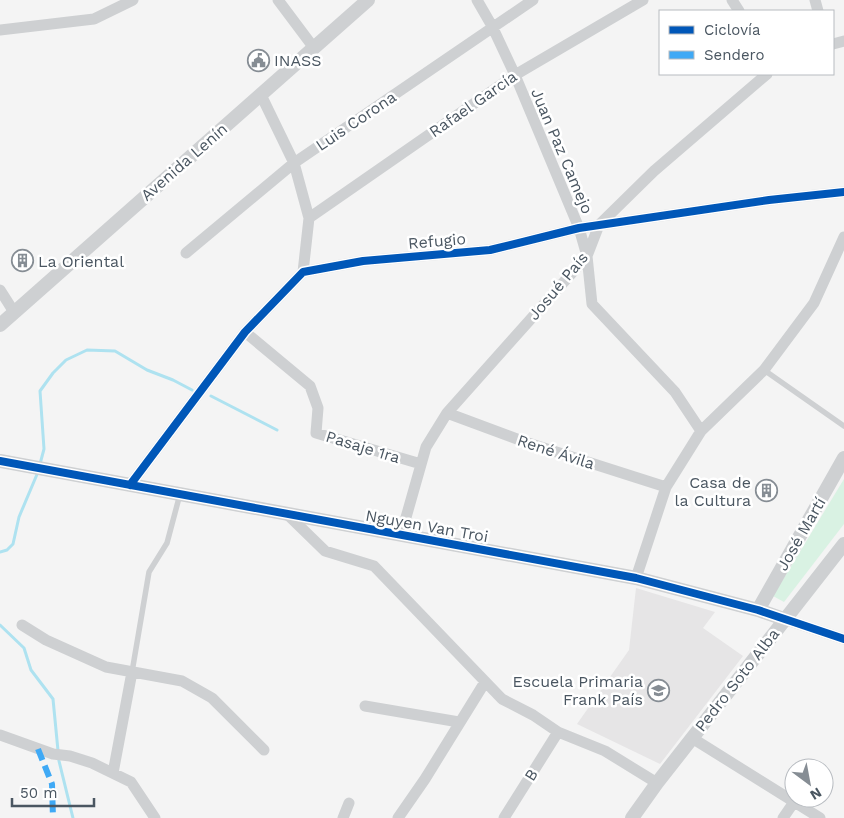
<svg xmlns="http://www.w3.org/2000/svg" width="844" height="818" viewBox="0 0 844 818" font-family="'Work Sans',sans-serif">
  <rect width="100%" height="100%" fill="#f4f4f4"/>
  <path fill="#e6e5e6" d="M 636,588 L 715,612 L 703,628 L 743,656 L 660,764 L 577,724 L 629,650 Z"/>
  <path fill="#d9f2e3" d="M 844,479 L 844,524 L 784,602 L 773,596 Z"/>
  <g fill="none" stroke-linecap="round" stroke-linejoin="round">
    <path stroke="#aee2f0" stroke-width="3" d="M 211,396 L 277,430
      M 40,464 L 44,449 L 40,391 L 53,373 L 66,360 L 87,350 L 115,351 L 147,370 L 173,380 L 192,390
      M 0,552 L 7,550 L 13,544 L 19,517 L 38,472
      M 0,625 L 24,648 L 31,670 L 53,699 L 59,761 L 73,818"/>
    <path stroke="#ced0d2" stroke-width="5.5" d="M 764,370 L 844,426
      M 132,672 L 149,572 L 167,543 L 180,494"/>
    <path stroke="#ced0d2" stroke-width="11" d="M 278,0 L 314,48
      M 477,0 L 492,26 L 515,75 L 579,228 L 587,256 L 592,304 L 675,392 L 701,431
      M 732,0 L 739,11
      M 815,0 L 818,11
      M 0,30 L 94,19 L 133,0
      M 833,44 L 844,41
      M 261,95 L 294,163 L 309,218 L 303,272
      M 309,218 L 515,75 L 643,0
      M 186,253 L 294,163 L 533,0
      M 0,290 L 14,312
      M 245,332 L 310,386 L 318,408 L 316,433 L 421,464
      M 447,413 L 525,442 L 666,487
      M 130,485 L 245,332 L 303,272 L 363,261 L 490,250 L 579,228 L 769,200 L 844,192
      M 286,513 L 325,551 L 374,566 L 502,699 L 533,715 L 558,732 L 605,751 L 657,783
      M 401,535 L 426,447 L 447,413 L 587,256 L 599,225 L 654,171 L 767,74
      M 636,578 L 666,487 L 701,431 L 764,370 L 814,303 L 844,237
      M 784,619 L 844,639
      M 22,625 L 46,640 L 106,667 L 182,681 L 212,698 L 264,750
      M 365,706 L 459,722
      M 0,735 L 53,754 L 70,756 L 92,763 L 131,782 L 155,818
      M 692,738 L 820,818
      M 113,773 L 132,672
      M 343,818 L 349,803
      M 398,818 L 425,779 L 485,682
      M 504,818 L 558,732
      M 783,818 L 794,802"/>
    <path stroke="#ced0d2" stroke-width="14" d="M 0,325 L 368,0
      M 0,461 L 636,578 L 758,610 L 784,619
      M 758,610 L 844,458
      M 632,818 L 657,783 L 844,544"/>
    <path stroke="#3fa9f5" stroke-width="6" stroke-dasharray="12 6" stroke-linecap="butt" d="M 38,749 L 52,784 L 53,818"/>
    <defs>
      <path id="cycleway" d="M 0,461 L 636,578 L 758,610 L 844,639
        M 130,485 L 245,332 L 303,272 L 363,261 L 490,250 L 579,228 L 769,200 L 844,192"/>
    </defs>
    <use href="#cycleway" stroke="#fff" stroke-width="11"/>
    <use href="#cycleway" stroke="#0057b8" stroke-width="8"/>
  </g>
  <defs>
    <symbol id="civic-ring" viewBox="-11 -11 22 22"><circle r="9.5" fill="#fff" stroke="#868d94" stroke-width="1.5"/><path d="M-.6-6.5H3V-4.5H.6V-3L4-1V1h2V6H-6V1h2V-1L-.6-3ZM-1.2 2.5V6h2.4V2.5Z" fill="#868d94"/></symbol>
    <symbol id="building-ring" viewBox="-11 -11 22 22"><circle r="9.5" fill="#fff" stroke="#868d94" stroke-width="1.5"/><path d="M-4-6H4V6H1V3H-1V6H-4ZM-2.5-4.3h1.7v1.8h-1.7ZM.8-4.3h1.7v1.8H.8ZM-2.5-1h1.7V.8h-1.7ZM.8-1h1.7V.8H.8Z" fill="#868d94"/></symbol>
    <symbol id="school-ring" viewBox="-11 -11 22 22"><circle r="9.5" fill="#fff" stroke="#868d94" stroke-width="1.5"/><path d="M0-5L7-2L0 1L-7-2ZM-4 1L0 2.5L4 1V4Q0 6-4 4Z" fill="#868d94"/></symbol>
  </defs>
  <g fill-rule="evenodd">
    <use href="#civic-ring" x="246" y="48" width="25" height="25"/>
    <use href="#building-ring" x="10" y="248" width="25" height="25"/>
    <use href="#building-ring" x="754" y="478" width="25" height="25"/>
    <use href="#school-ring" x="646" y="678" width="25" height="25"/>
  </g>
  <g text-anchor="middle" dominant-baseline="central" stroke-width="5" stroke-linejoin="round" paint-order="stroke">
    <g font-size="16" fill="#4a5661" stroke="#fff" text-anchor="start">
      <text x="274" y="60">INASS</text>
      <text x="38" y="261">La Oriental</text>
      <text x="751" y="482" text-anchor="end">Casa de<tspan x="751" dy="18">la Cultura</tspan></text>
      <text x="643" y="681" text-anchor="end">Escuela Primaria<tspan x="643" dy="18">Frank País</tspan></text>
    </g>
    <g font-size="16" fill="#4a5661" stroke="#fff">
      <text transform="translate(473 104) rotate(-35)">Rafael García</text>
      <text transform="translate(356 121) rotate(-34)">Luis Corona</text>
      <text transform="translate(562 151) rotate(67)">Juan Paz Camejo</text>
      <text transform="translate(184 162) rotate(-41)">Avenida Lenín</text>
      <text transform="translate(437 241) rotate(-5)">Refugio</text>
      <text transform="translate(558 286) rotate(-50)">Josué País</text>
      <text transform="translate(363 447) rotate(17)">Pasaje 1ra</text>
      <text transform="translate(556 452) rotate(18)">René Ávila</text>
      <text transform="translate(427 526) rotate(10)">Nguyen Van Troi</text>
      <text transform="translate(801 534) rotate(-60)">José Martí</text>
      <text transform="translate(737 680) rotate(-52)">Pedro Soto Alba</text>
      <text transform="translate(531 775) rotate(-58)">B</text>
    </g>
  </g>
  <rect x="659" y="10" width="175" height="65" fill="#ffffff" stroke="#b7bbc0"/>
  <rect x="669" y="26" width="25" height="8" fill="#0057b8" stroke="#b7bbc0"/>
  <text x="704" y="35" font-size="15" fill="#4a5661">Ciclovía</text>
  <rect x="669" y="51" width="25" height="8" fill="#3fa9f5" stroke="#b7bbc0"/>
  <text x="704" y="60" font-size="15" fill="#4a5661">Sendero</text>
  <g transform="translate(809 783) rotate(148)"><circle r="24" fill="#ffffff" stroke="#b7bbc0"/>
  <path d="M0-4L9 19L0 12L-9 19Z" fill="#868d94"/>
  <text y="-8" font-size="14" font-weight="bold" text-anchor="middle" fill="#4a5661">N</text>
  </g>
  <path d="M12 798v8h82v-8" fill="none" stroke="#4a5661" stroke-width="2.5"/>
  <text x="20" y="798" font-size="15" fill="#4a5661" stroke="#ffffff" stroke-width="4" paint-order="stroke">50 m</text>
</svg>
